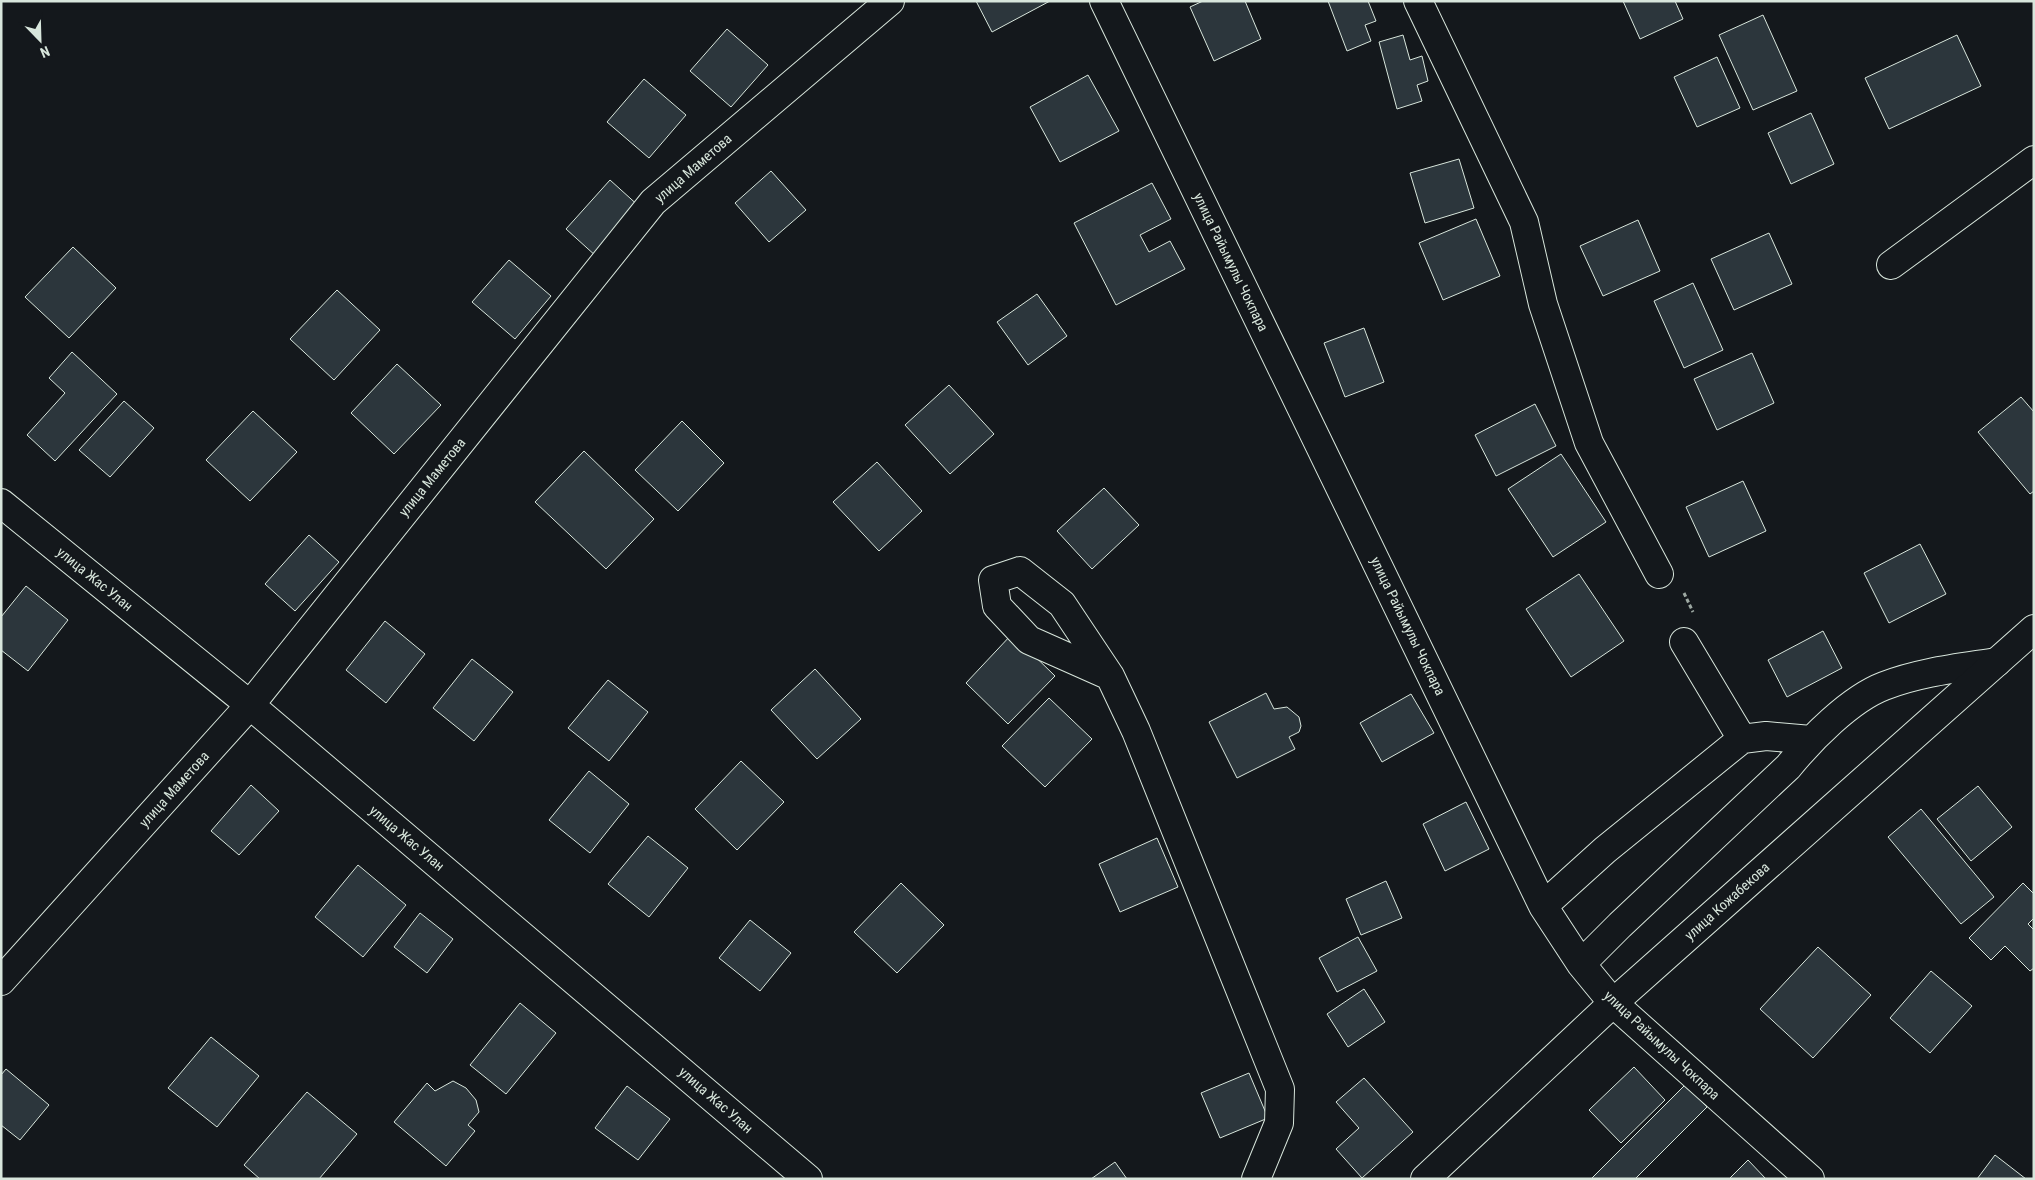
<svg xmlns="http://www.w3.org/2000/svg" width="2035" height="1180" viewBox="0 0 2035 1180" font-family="'Roboto Condensed',sans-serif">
  <rect width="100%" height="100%" fill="#14181c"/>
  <path fill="#2c363c" stroke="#d8e6dc" d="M 976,1 L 1050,1 L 992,32 Z
    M 1203,1 L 1245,1 L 1261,39 L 1214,61 L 1190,7 Z
    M 1328,1 L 1368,1 L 1376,21 L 1365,25 L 1371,41 L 1347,51 Z
    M 1623,1 L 1675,1 L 1683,19 L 1640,39 Z
    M 1763,15 L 1797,91 L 1753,110 L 1719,35 Z
    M 727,29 L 768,65 L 731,107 L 690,71 Z
    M 1403,35 L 1410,60 L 1422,56 L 1428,81 L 1417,85 L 1422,101 L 1397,109 L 1379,42 Z
    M 1957,35 L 1981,86 L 1889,129 L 1865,78 Z
    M 1717,57 L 1740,108 L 1697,127 L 1674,77 Z
    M 1088,75 L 1119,131 L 1060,162 L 1030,107 Z
    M 644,79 L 686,115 L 649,158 L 607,122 Z
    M 1811,113 L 1834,164 L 1791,184 L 1768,133 Z
    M 1459,159 L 1474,208 L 1425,223 L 1410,173 Z
    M 771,171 L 806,210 L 769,242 L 735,203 Z
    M 610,180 L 641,208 L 597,257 L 566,229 Z
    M 1152,183 L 1171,219 L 1140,235 L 1149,252 L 1170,241 L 1185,269 L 1116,305 L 1074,223 Z
    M 1476,219 L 1500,276 L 1443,300 L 1419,243 Z
    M 1638,220 L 1660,271 L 1603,296 L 1580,246 Z
    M 1769,233 L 1792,284 L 1734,310 L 1711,259 Z
    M 73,247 L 116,288 L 69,338 L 25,297 Z
    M 509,260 L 551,296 L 515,339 L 472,302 Z
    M 1693,283 L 1723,350 L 1684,368 L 1654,301 Z
    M 337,290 L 380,330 L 334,380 L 290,339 Z
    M 1037,294 L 1067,336 L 1028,365 L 997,322 Z
    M 1364,328 L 1384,382 L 1345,397 L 1324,343 Z
    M 72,352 L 117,394 L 55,461 L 27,435 L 65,393 L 49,378 Z
    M 1752,353 L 1774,403 L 1717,430 L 1694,379 Z
    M 397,364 L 441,405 L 394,454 L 351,413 Z
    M 949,385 L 994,434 L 950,474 L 905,425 Z
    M 2021,397 L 2034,412 L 2034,491 L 2030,494 L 1978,432 Z
    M 124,401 L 154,428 L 110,477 L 79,450 Z
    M 1535,404 L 1556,446 L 1496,476 L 1475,435 Z
    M 253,411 L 297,452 L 250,501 L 206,460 Z
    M 682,421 L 724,463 L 678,511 L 635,470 Z
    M 584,451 L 654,519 L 606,569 L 535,502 Z
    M 1561,454 L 1606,522 L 1553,557 L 1508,489 Z
    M 877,462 L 922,511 L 879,551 L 833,502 Z
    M 1743,481 L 1766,531 L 1709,557 L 1686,507 Z
    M 1104,488 L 1139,525 L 1092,569 L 1057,531 Z
    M 309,535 L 339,562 L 295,611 L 265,584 Z
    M 1920,544 L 1946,594 L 1889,623 L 1864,573 Z
    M 1579,574 L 1624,641 L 1571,677 L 1526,609 Z
    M 26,586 L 68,620 L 28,671 L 1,650 L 1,617 Z
    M 385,621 L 425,654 L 386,703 L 346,670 Z
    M 1823,631 L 1842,668 L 1787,697 L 1768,660 Z
    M 1012,634 L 1055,676 L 1008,724 L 966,683 Z
    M 472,659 L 513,692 L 474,741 L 433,708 Z
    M 815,669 L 861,719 L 817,759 L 771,710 Z
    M 608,680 L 648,712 L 609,761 L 568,728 Z
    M 1266,693 L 1274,709 L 1287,707 L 1299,717 L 1301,726 L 1299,732 L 1289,737 L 1295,749 L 1237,778 L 1209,722 Z
    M 1411,694 L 1434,733 L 1382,762 L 1360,723 Z
    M 1049,698 L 1092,739 L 1045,787 L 1002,746 Z
    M 741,761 L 784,802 L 737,850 L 695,809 Z
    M 589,771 L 629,804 L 590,853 L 549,820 Z
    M 251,785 L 279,811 L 239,855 L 211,831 Z
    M 1978,786 L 2012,827 L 1971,861 L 1937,819 Z
    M 1466,802 L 1489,849 L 1445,871 L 1423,824 Z
    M 1921,809 L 1994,897 L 1961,924 L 1888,837 Z
    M 648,836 L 688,868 L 649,917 L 608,884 Z
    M 1157,838 L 1178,887 L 1120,912 L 1099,864 Z
    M 358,865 L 406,905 L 363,957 L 315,917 Z
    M 1386,881 L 1402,918 L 1361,935 L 1346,899 Z
    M 901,883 L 944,925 L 897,973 L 854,932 Z
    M 2023,883 L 2034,894 L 2034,918 L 2028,924 L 2034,930 L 2034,968 L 2030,971 L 2005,946 L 1991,960 L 1969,938 Z
    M 420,913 L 453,939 L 427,973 L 394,947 Z
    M 750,920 L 791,953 L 760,991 L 719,958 Z
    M 1358,937 L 1377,971 L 1337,992 L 1319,958 Z
    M 1818,947 L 1871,995 L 1813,1058 L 1760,1009 Z
    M 1931,971 L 1972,1006 L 1930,1053 L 1890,1018 Z
    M 1364,989 L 1385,1022 L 1348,1047 L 1327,1014 Z
    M 520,1003 L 556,1033 L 506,1094 L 470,1065 Z
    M 211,1037 L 259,1076 L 217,1127 L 168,1088 Z
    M 1634,1067 L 1665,1100 L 1621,1143 L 1589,1110 Z
    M 6,1069 L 49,1105 L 20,1140 L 1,1125 L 1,1075 Z
    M 1249,1073 L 1268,1118 L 1220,1138 L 1201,1093 Z
    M 1364,1078 L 1413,1132 L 1362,1178 L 1336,1149 L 1359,1128 L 1336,1102 Z
    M 453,1081 L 466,1088 L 476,1100 L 479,1112 L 468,1125 L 475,1131 L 446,1166 L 394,1122 L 427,1083 L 435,1091 Z
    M 1685,1085 L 1707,1107 L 1635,1179 L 1591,1179 Z
    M 627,1086 L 670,1119 L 638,1160 L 595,1128 Z
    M 307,1092 L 357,1134 L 319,1179 L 260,1179 L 244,1165 Z
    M 1995,1155 L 2026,1179 L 1977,1179 Z
    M 1748,1160 L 1766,1179 L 1729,1179 Z
    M 1115,1162 L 1127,1179 L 1091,1179 Z"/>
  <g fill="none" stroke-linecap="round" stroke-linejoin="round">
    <defs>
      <path id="minor" d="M 1104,1 L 1543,906 L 1581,964 L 1613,1003 L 1810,1179
        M 1418,1 L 1524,222 L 1543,304 L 1589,443 L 1659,574
        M 1891,265 L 2034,160
        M 1,503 L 250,705 L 808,1179
        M 1684,642 L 1742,739
        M 1110,676 L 1029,640 L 997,606 L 993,580 L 1020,571 L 1062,604 L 1110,676 L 1136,731 L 1280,1089 L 1279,1123 L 1256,1179
        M 1543,906 L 1605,850 L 1742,739 L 1766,736 L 1811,740
        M 1581,964 L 1620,925 L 1788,767 C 1811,739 1850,699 1884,686 C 1920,672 1959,668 1997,662
        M 1,981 L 250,705 L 653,202 L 890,1"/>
      <path id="major" d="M 1425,1179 L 1613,1003 L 2034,629"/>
    </defs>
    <use href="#minor" stroke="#d8e6dc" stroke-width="30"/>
    <use href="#major" stroke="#d8e6dc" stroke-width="30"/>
    <path stroke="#9da8a2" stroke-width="3" stroke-dasharray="4 2.5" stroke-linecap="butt" d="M 1684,593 L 1693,612"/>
    <use href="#minor" stroke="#14181c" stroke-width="28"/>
    <use href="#major" stroke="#14181c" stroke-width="28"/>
  </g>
  <g text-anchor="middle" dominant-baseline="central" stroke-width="4" stroke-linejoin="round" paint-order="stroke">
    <g font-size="14" fill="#d8e6dc" stroke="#14181c">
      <text transform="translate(693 168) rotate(-41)">улица Маметова</text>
      <text transform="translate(1231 262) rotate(64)">улица Райымулы Чокпара</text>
      <text transform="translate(432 477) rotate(-51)">улица Маметова</text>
      <text transform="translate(95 579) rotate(39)">улица Жас Улан</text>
      <text transform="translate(1408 626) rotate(64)">улица Райымулы Чокпара</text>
      <text transform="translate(174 789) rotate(-48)">улица Маметова</text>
      <text transform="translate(407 838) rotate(40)">улица Жас Улан</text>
      <text transform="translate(1727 901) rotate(-42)">улица Кожабекова</text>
      <text transform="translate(1662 1045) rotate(43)">улица Райымулы Чокпара</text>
      <text transform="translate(716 1100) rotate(41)">улица Жас Улан</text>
    </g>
  </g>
  <rect width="2035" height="1180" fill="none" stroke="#d8e6dc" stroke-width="5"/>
  <g transform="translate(40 40) rotate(157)" stroke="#14181c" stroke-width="4" paint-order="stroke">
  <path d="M0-4L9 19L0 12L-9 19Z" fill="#d8e6dc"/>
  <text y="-8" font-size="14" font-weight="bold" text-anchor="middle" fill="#d8e6dc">N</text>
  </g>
</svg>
